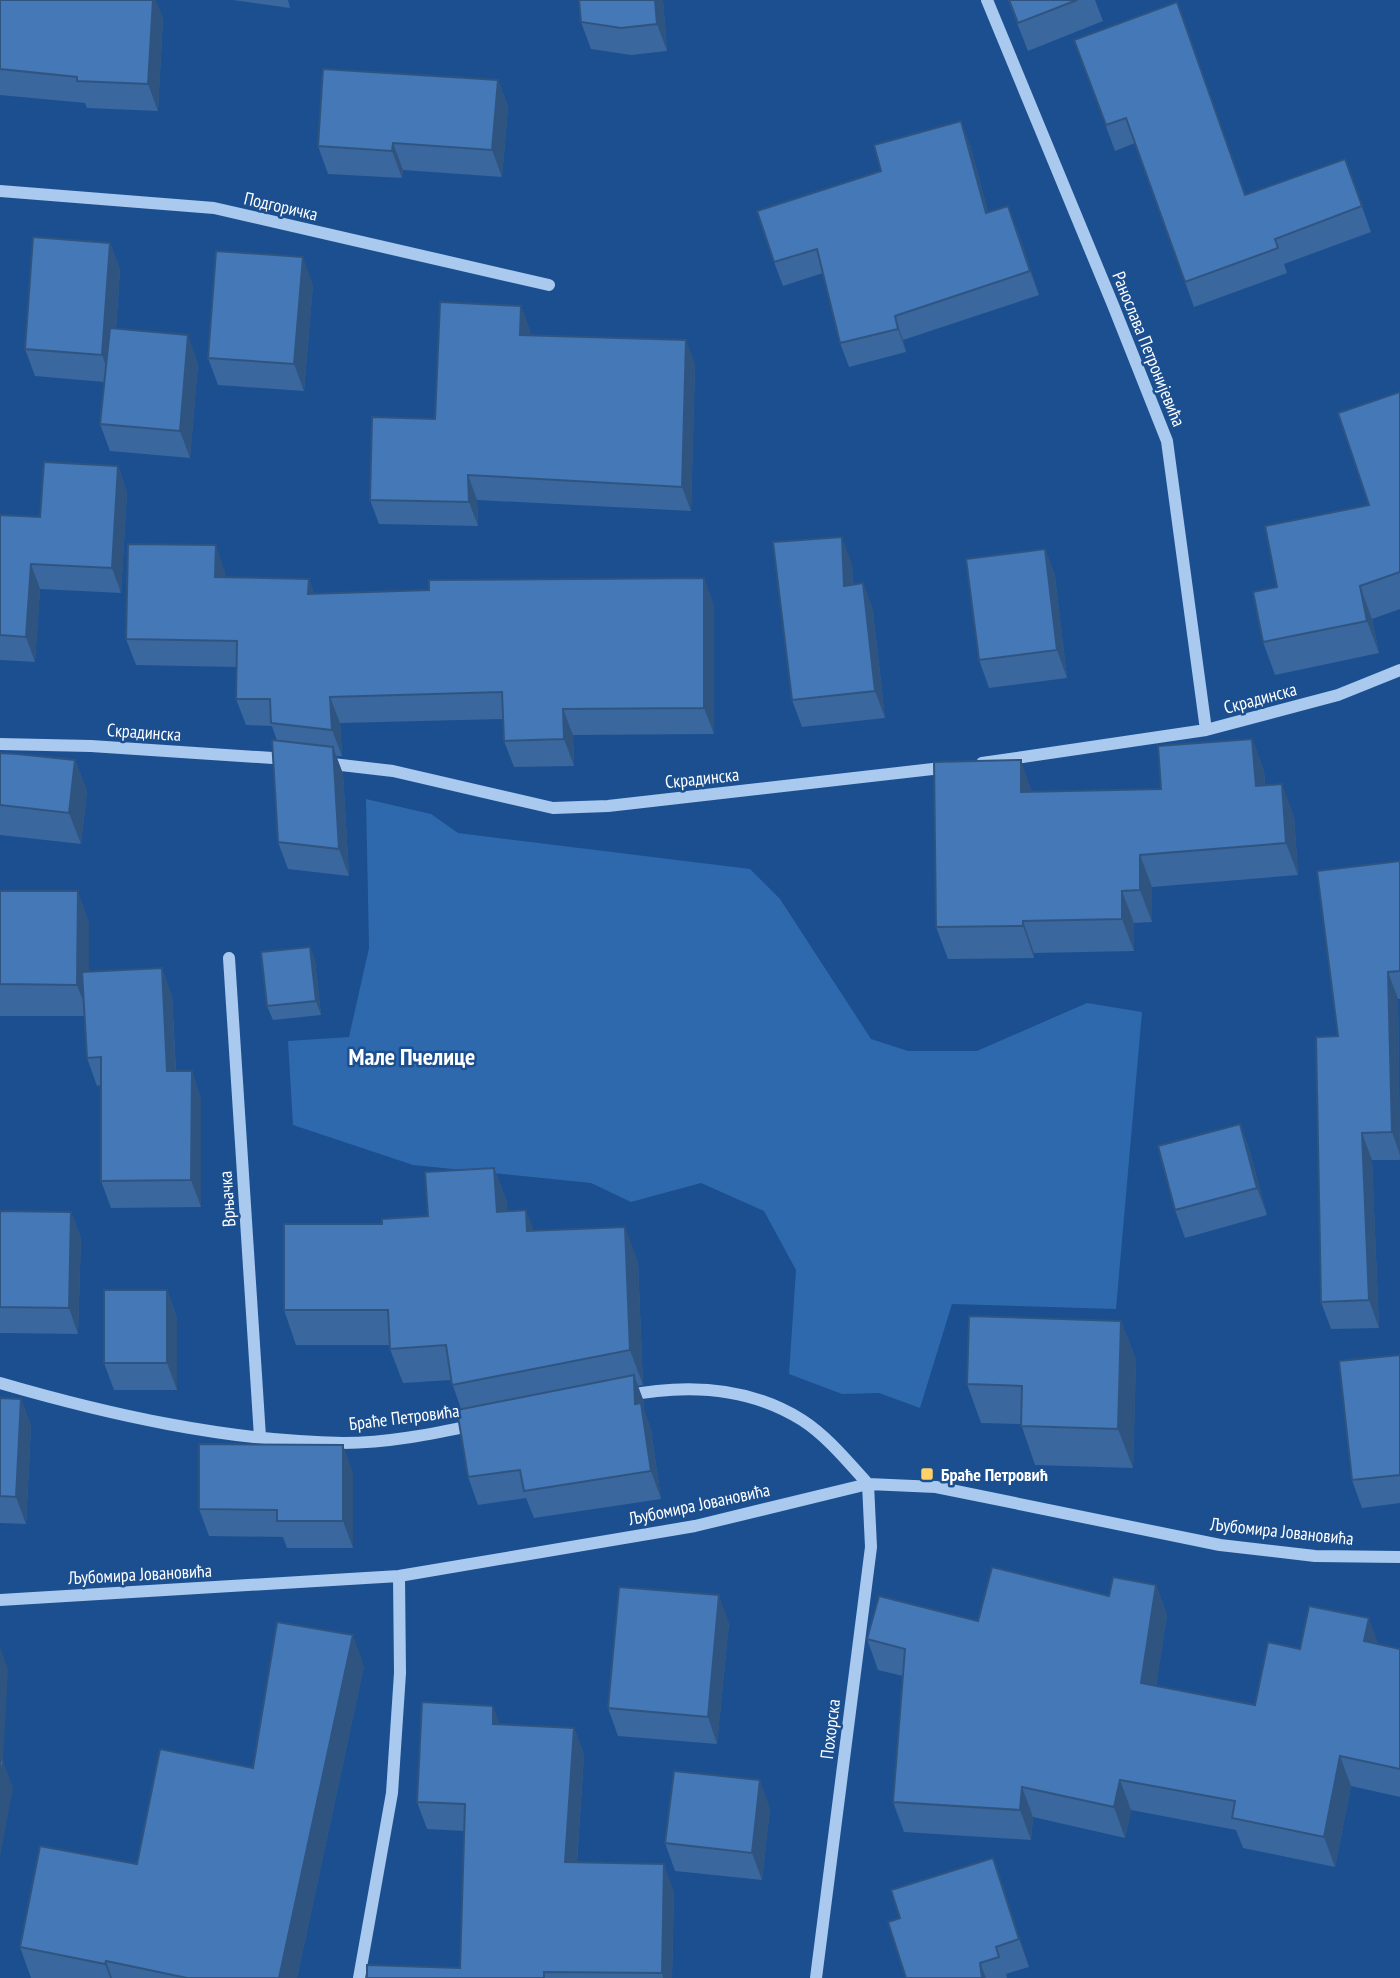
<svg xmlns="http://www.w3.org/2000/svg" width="1400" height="1978" viewBox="0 0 1400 1978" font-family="'PT Sans Narrow',sans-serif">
  <rect width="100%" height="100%" fill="#1b4f8f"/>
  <path fill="#2e69ad" d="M 366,799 L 431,814 L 458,833 L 750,869 L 780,899 L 871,1039 L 908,1051 L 977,1051 L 1087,1003 L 1142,1012 L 1116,1309 L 952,1304 L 920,1408 L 879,1393 L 842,1394 L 789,1374 L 796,1270 L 764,1211 L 701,1183 L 631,1202 L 591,1183 L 413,1165 L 293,1125 L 288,1041 L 349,1037 L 369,948 Z"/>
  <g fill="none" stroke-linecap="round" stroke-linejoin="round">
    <path stroke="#a9c9ee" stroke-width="12" d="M 987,0 L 1113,305 L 1167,441 L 1206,730
      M 0,191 L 214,208 L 549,285
      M 0,744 L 91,746 L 288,759
      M 324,763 L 393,771 L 553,808 L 608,806 L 950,767
      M 982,763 L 1206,730 L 1338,695 L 1400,670
      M 229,958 L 260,1437
      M 0,1383 C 110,1415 227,1441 343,1443 C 387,1443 432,1434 475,1425
      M 624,1396 C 684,1384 748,1386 802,1420 C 827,1436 848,1462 868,1484 L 871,1547 L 816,1978
      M 0,1600 L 399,1576 L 695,1526 L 868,1484 L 936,1487 L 1220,1545 L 1315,1556 L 1400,1557
      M 359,1978 L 392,1793 L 400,1673 L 399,1576"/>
  </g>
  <path fill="#3a679d" d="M 0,0 L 163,18 L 158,111 L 87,108 L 85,103 L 0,95 Z
    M 233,0 L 288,0 L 290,8 Z
    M 579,0 L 663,0 L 667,51 L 631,55 L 591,49 L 581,22 Z
    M 1008,0 L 1095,0 L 1103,21 L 1028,51 Z
    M 1074,40 L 1246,195 L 1345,159 L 1371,232 L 1284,264 L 1287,273 L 1194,307 L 1135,143 L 1115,151 Z
    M 498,80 L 508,107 L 502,177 L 403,170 L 402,178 L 328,174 L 318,146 Z
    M 970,145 L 988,212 L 1017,229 L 1039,295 L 903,340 L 906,352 L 849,367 L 840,343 L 823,273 L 783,286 L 774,262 Z
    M 110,243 L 120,270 L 116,329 L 198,363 L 190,458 L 110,451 L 100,424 L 104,382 L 35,376 L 25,349 Z
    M 313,285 L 304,391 L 218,385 L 208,358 Z
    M 521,306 L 530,331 L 530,335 L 695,364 L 691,511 L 477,500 L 478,526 L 379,524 L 370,500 L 435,419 Z
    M 1400,392 L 1400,609 L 1372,619 L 1379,653 L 1275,675 L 1263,642 L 1277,587 L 1369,505 Z
    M 118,466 L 127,492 L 121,593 L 40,589 L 35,662 L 0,660 L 0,515 L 40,517 Z
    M 1045,549 L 1055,576 L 1067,678 L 989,688 L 979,660 Z
    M 852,564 L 853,585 L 863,583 L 873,611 L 885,718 L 802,727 L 792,700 Z
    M 225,572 L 225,577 L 309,579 L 314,594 L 714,605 L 714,734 L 573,735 L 574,766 L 514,767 L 504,741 L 503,719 L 340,723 L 342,756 L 336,756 L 343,774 L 349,876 L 288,869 L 278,842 L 277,741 L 272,726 L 246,725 L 236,699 L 237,667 L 136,665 L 126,639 Z
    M 1252,739 L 1264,771 L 1265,785 L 1294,816 L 1298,875 L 1152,887 L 1152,922 L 1134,923 L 1134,951 L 1034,953 L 1034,958 L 948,959 L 936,927 L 1032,792 L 1161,789 Z
    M 0,753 L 75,760 L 87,791 L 81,844 L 0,835 Z
    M 1400,861 L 1400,999 L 1398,999 L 1400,1160 L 1372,1160 L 1379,1328 L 1331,1329 L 1321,1302 L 1338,1036 Z
    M 0,891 L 89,922 L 89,971 L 172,995 L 176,1071 L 192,1071 L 201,1099 L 201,1207 L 111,1208 L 101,1181 L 101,1085 L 97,1086 L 87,1058 L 85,1016 L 0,1016 Z
    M 310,947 L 315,961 L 321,1015 L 273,1020 L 267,1006 Z
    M 1240,1124 L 1250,1152 L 1267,1215 L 1185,1238 L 1175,1210 Z
    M 494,1168 L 507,1202 L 507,1211 L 534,1231 L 638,1262 L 643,1385 L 637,1386 L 644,1402 L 644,1410 L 651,1430 L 661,1499 L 534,1518 L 526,1498 L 478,1505 L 468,1477 L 461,1409 L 451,1380 L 403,1383 L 390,1349 L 390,1345 L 296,1345 L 284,1310 L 382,1224 L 428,1216 Z
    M 0,1211 L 71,1212 L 81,1238 L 78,1334 L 0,1333 Z
    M 167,1290 L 177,1318 L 177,1390 L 114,1390 L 104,1363 Z
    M 1121,1321 L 1136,1360 L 1133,1468 L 1035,1465 L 1021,1424 L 981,1423 L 967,1384 Z
    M 1400,1355 L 1400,1503 L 1362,1508 L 1352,1480 Z
    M 0,1398 L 21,1399 L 31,1426 L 26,1524 L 0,1523 Z
    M 353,1472 L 353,1548 L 287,1548 L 283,1537 L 209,1536 L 199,1509 Z
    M 1156,1585 L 1167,1615 L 1156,1686 L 1255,1705 L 1300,1649 L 1378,1644 L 1400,1649 L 1400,1797 L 1351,1786 L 1335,1867 L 1243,1848 L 1236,1830 L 1131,1810 L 1125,1838 L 1033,1817 L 1031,1840 L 904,1832 L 893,1802 L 903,1676 L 878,1670 L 867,1639 L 978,1621 L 1109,1596 Z
    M 729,1623 L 717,1744 L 618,1736 L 608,1708 Z
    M 364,1666 L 297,1978 L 31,1978 L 20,1947 L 137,1864 L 253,1768 Z
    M 500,1724 L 574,1728 L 584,1755 L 577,1863 L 674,1892 L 672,1978 L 367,1978 L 460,1968 L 464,1831 L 427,1829 L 417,1802 Z
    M 770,1808 L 762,1880 L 675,1871 L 665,1843 Z
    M 993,1858 L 1029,1967 L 1006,1974 L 1007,1978 L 906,1978 L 900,1918 Z"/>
  <path fill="#305480" d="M 153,0 L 156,0 L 163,18 L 158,111 L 148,84 Z
    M 655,0 L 663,0 L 667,51 L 657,24 Z
    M 498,80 L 508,107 L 502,177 L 492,150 Z
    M 961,121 L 970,145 L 995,237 L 986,213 Z
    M 393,143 L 403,170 L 402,178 L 392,151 Z
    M 1008,206 L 1017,229 L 1039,295 L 1030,271 Z
    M 110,243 L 120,270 L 112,382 L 102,355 Z
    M 303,257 L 313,285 L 304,391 L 294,364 Z
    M 521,306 L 530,331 L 529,359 L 520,335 Z
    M 895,316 L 903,340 L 906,352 L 898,329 Z
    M 188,335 L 198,363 L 190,458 L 180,431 Z
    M 686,340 L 695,364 L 691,511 L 682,487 Z
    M 118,466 L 127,492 L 121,593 L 112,568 Z
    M 468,475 L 477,500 L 478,526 L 469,502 Z
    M 842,537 L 852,564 L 854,613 L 844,586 Z
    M 216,545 L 225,572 L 225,604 L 215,577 Z
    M 1045,549 L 1055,576 L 1067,678 L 1057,650 Z
    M 31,564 L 40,589 L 35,662 L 26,637 Z
    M 704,578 L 714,605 L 714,734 L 704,708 Z
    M 309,579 L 318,606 L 308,594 Z
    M 863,583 L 873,611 L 885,718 L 875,691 Z
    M 1360,586 L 1372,619 L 1379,653 L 1367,621 Z
    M 330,697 L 340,723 L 342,756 L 332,730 Z
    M 563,709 L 573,735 L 574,766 L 564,739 Z
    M 1252,739 L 1264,771 L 1267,818 L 1256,786 Z
    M 333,747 L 343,774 L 349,876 L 339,849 Z
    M 75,760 L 87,791 L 81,844 L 69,813 Z
    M 1021,760 L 1032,792 L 1021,792 Z
    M 1282,784 L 1294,816 L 1298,875 L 1286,843 Z
    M 1140,855 L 1152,887 L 1152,922 L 1140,890 Z
    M 78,891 L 89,922 L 89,1016 L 77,985 Z
    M 1122,891 L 1134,923 L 1134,951 L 1122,919 Z
    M 1023,921 L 1034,953 L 1034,958 L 1023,926 Z
    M 310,947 L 315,961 L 321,1015 L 316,1001 Z
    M 162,968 L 172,995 L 177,1099 L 167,1071 Z
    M 1388,972 L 1398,999 L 1400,1155 L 1392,1132 Z
    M 192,1071 L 201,1099 L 201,1207 L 191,1180 Z
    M 1240,1124 L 1250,1152 L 1267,1215 L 1257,1188 Z
    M 1362,1133 L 1372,1160 L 1379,1328 L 1369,1300 Z
    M 494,1168 L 507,1202 L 509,1246 L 497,1212 Z
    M 526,1210 L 539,1244 L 527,1231 Z
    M 71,1212 L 81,1238 L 78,1334 L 69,1308 Z
    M 625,1227 L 638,1262 L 643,1385 L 630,1350 Z
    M 167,1290 L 177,1318 L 177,1390 L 167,1363 Z
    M 1121,1321 L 1136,1360 L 1133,1468 L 1118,1429 Z
    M 634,1375 L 644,1402 L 644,1410 L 651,1430 L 661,1499 L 651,1471 L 635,1404 Z
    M 21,1399 L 31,1426 L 26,1524 L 16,1497 Z
    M 343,1445 L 353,1472 L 353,1548 L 343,1521 Z
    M 1156,1585 L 1167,1615 L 1152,1713 L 1141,1683 Z
    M 719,1595 L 729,1623 L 717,1744 L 708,1717 Z
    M 1369,1618 L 1380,1648 L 1364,1641 Z
    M 353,1635 L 364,1666 L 297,1978 L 279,1978 Z
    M 0,1647 L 8,1669 L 3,1763 L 3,1761 L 13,1788 L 0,1857 Z
    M 493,1706 L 503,1733 L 493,1724 Z
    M 574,1728 L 584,1755 L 575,1890 L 565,1862 Z
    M 1340,1756 L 1351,1786 L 1335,1867 L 1324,1837 Z
    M 760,1780 L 770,1808 L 762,1880 L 752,1853 Z
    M 1120,1780 L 1131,1810 L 1125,1838 L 1114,1807 Z
    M 1022,1787 L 1033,1817 L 1031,1840 L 1020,1810 Z
    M 993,1858 L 1003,1885 L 1029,1967 L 1019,1939 Z
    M 664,1864 L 674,1892 L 672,1978 L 663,1978 L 662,1973 Z
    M 106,1961 L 112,1978 L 110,1978 L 105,1964 Z
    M 980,1963 L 986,1978 L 982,1978 Z"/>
  <path fill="#4478b7" stroke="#305480" stroke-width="2" d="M 0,0 L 153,0 L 148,84 L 77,81 L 77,77 L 0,69 Z
    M 579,0 L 655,0 L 657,24 L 621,28 L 581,22 Z
    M 1009,0 L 1077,0 L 1018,23 Z
    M 1177,2 L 1245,195 L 1345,159 L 1362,206 L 1275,239 L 1278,248 L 1185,282 L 1126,118 L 1106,125 L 1074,40 Z
    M 323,69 L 498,80 L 492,150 L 393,143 L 392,151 L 318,146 Z
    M 961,121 L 986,213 L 1008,206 L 1030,271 L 895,316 L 898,329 L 840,343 L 817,249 L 774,262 L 757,211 L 881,171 L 874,145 Z
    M 33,237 L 110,243 L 102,355 L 25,349 Z
    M 216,251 L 303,257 L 294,364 L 208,358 Z
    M 440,302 L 521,306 L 520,335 L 686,340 L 682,487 L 468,475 L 469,502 L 370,500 L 372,417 L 435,419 Z
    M 110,328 L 188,335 L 180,431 L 100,424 Z
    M 1400,392 L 1400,572 L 1360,586 L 1367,621 L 1263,642 L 1253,592 L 1277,587 L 1265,526 L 1369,505 L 1338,413 Z
    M 44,462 L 118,466 L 112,568 L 31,564 L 26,637 L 0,635 L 0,515 L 40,517 Z
    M 842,537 L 844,586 L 863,583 L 875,691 L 792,700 L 773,542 Z
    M 128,544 L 216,545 L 215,577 L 309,579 L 308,594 L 429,590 L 429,580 L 704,578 L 704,708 L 563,709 L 564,739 L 504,741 L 502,692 L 330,697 L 332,730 L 271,723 L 270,699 L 236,699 L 237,641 L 126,639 Z
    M 1045,549 L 1057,650 L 979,660 L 966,559 Z
    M 1252,739 L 1256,786 L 1282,784 L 1286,843 L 1140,855 L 1140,890 L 1122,891 L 1122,919 L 1023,921 L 1023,926 L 936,927 L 934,762 L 1021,760 L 1021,792 L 1161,789 L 1158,746 Z
    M 272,740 L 333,747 L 339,849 L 278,842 Z
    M 0,753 L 17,754 L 75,760 L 69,813 L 0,805 Z
    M 1400,861 L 1400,971 L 1388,972 L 1392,1132 L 1362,1133 L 1369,1300 L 1321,1302 L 1316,1037 L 1338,1036 L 1317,871 Z
    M 0,891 L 78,891 L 77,985 L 0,984 Z
    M 310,947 L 316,1001 L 267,1006 L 261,952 Z
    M 162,968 L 167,1071 L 192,1071 L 191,1180 L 101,1181 L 101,1057 L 87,1058 L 82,972 Z
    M 1240,1124 L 1257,1188 L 1175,1210 L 1158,1146 Z
    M 494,1168 L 497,1212 L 526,1210 L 527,1231 L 625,1227 L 630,1350 L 452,1385 L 446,1345 L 390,1349 L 388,1310 L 284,1310 L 284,1224 L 382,1224 L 382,1219 L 428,1216 L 425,1172 Z
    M 0,1211 L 71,1212 L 69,1308 L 0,1307 Z
    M 104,1290 L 167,1290 L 167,1363 L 104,1363 Z
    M 969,1316 L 1121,1321 L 1118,1429 L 1021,1426 L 1022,1386 L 967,1384 Z
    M 1400,1355 L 1400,1475 L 1352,1480 L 1339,1361 Z
    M 634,1375 L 635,1404 L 641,1403 L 651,1471 L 524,1491 L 520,1470 L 468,1477 L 457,1410 Z
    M 0,1398 L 21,1399 L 16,1497 L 0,1496 Z
    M 199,1444 L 343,1445 L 343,1521 L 277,1521 L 277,1510 L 199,1509 Z
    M 992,1567 L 1109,1596 L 1113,1577 L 1156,1585 L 1141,1683 L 1255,1705 L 1268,1642 L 1300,1649 L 1309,1606 L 1369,1618 L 1364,1641 L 1400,1649 L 1400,1769 L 1340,1756 L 1324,1837 L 1232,1818 L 1235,1801 L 1120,1780 L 1114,1807 L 1022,1787 L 1020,1810 L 893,1802 L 905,1649 L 867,1639 L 879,1596 L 978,1621 Z
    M 619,1587 L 719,1595 L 708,1717 L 608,1708 Z
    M 277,1622 L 353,1635 L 279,1978 L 187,1978 L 106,1961 L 105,1964 L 20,1947 L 40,1846 L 137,1864 L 160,1749 L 253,1768 Z
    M 422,1702 L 493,1706 L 493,1724 L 574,1728 L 565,1862 L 664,1864 L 662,1973 L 544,1972 L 544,1978 L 367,1978 L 367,1965 L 460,1968 L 465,1804 L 417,1802 Z
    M 0,1760 L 3,1761 L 0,1779 Z
    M 674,1771 L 760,1780 L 752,1853 L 665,1843 Z
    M 993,1858 L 1019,1939 L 996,1947 L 999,1957 L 980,1963 L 982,1978 L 906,1978 L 888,1922 L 900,1918 L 891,1890 Z"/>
  <rect fill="#ffd166" stroke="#1b4f8f" stroke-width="2.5" x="920" y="1467" width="14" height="14" rx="3.5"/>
  <g text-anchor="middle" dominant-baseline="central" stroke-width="5" stroke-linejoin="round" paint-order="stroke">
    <g font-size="18" fill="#fff" stroke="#1b4f8f">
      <text transform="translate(281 206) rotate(13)">Подгоричка</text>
      <text transform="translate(1149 349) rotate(68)">Ранослава Петронијевића</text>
      <text transform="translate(1260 698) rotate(-15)">Скрадинска</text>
      <text transform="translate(144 732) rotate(4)">Скрадинска</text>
      <text transform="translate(702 778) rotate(-6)">Скрадинска</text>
      <text transform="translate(227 1199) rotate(-94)">Врњачка</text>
      <text transform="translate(404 1417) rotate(-7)">Браће Петровића</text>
      <text transform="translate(699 1504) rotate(-12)">Љубомира Јовановића</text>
      <text transform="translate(1282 1531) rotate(6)">Љубомира Јовановића</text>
      <text transform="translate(140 1574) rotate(-3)">Љубомира Јовановића</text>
      <text transform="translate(830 1729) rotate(-83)">Похорска</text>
    </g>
    <g font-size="18" font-weight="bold" fill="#fff" stroke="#1b4f8f" text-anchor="start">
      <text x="941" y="1474">Браће Петровић</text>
    </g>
    <g font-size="24" font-weight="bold" fill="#fff" stroke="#1b4f8f">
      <text x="412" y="1056">Мале Пчелице</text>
    </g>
  </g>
</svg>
